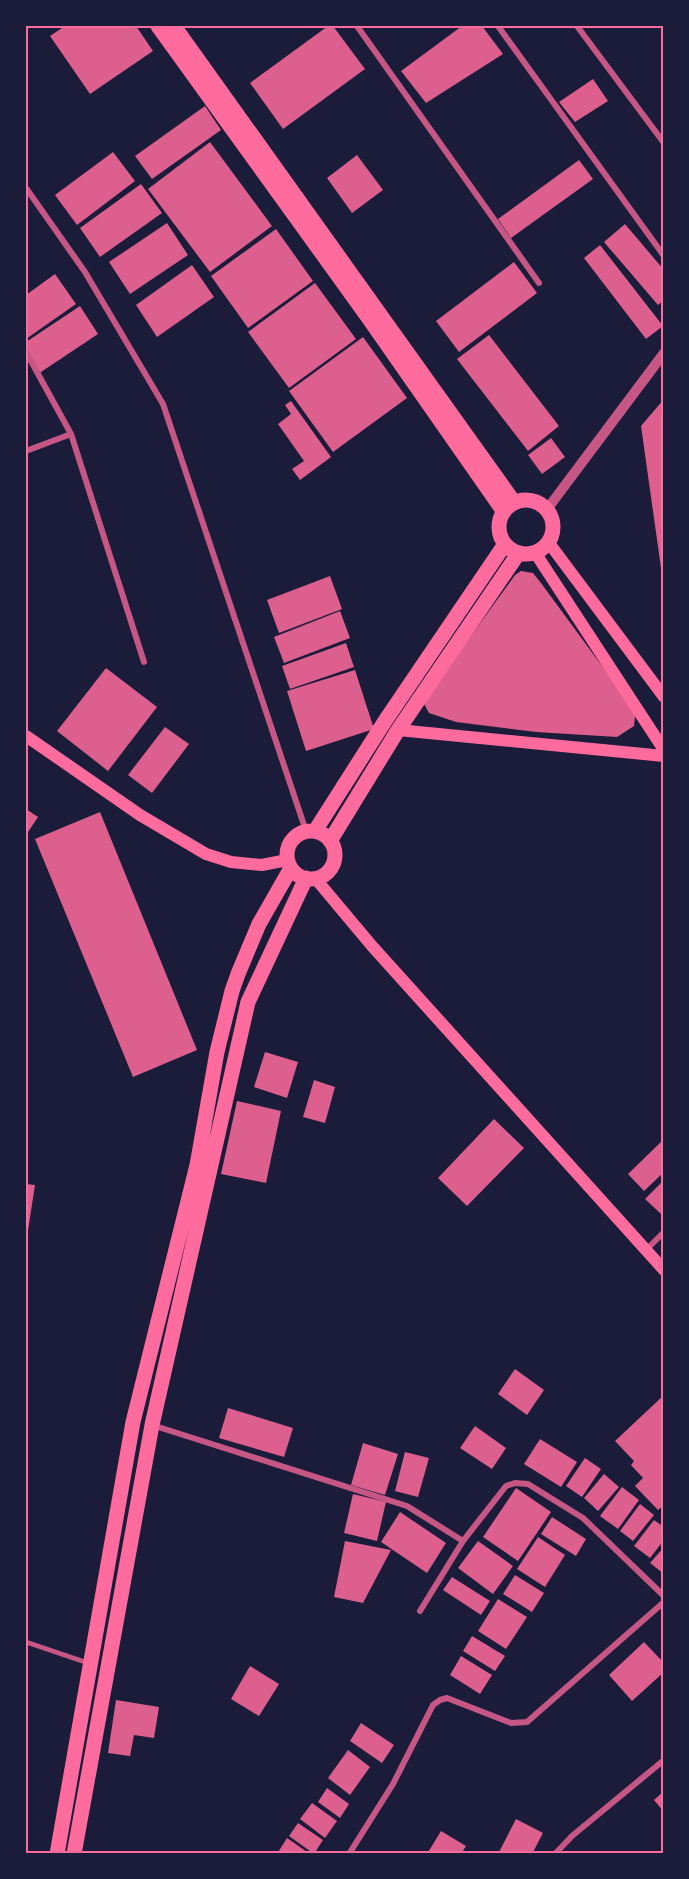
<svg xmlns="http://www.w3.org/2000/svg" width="689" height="1879" viewBox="0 0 689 1879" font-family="Poppins,sans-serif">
  <rect width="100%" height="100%" fill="#1b1b3a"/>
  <path fill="#dd5f8e" d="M 65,26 L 136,26 L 153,51 L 90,94 L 50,36 Z
    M 328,26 L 333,26 L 365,69 L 283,129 L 250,83 Z
    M 462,26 L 482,26 L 503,54 L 426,103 L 401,71 Z
    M 593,79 L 608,101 L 575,122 L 559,102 Z
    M 205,106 L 221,130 L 152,179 L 135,156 Z
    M 210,142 L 272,226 L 210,272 L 148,189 Z
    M 113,152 L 135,181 L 77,225 L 55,195 Z
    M 357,155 L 383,190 L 352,213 L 327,178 Z
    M 579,160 L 593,179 L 511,238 L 498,219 Z
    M 141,184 L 162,213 L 100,257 L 80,228 Z
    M 167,223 L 188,255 L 130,294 L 109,262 Z
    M 625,224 L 664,270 L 664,300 L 658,305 L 604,242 Z
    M 276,229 L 313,281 L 248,328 L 211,276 Z
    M 600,245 L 663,326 L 646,339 L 584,258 Z
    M 514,262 L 537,293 L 459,352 L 436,321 Z
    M 192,265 L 214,297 L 157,337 L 136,305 Z
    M 55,274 L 76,304 L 26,339 L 26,295 Z
    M 315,283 L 356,339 L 289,388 L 248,332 Z
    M 80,306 L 98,334 L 38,374 L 26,354 L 26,342 Z
    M 489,335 L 559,426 L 528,451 L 457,359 Z
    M 363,337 L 407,398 L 333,452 L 289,391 Z
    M 664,399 L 664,575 L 662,575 L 641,426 Z
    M 291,401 L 331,457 L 300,480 L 292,469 L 304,461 L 278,424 L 291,414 L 285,405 Z
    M 551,438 L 565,457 L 542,474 L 528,455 Z
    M 521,571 L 533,573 L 541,583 L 624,696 L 635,716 L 634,726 L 617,737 L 536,732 L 456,722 L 429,713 L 423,702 L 515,575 Z
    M 330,576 L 342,609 L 279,633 L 267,600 Z
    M 340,611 L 350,638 L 284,663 L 274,637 Z
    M 346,643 L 354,667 L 290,689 L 282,666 Z
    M 106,668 L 157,707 L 108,771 L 57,731 Z
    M 355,670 L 374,729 L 306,751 L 287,691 Z
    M 165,727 L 189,744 L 152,793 L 128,775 Z
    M 26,809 L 38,817 L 26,835 Z
    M 100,812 L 197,1050 L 133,1077 L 35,839 Z
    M 265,1052 L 298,1062 L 287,1098 L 254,1087 Z
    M 314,1080 L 335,1087 L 325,1123 L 303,1117 Z
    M 237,1101 L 281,1111 L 266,1183 L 221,1174 Z
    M 494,1119 L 524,1148 L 467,1206 L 438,1178 Z
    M 664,1139 L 664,1172 L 644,1191 L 628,1174 Z
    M 664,1180 L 664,1211 L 661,1214 L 645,1199 Z
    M 26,1184 L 35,1185 L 27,1237 L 26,1236 Z
    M 515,1369 L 544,1390 L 527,1415 L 498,1394 Z
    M 664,1395 L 664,1505 L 658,1510 L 635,1486 L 643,1478 L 631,1465 L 634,1461 L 615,1441 Z
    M 228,1408 L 293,1428 L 284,1457 L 219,1438 Z
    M 475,1426 L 506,1448 L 492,1469 L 460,1448 Z
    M 540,1439 L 577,1462 L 561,1487 L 524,1464 Z
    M 363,1443 L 398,1454 L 385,1495 L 351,1485 Z
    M 405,1452 L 429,1458 L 418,1497 L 395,1491 Z
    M 585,1458 L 601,1469 L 582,1497 L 566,1486 Z
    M 604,1474 L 619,1487 L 598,1511 L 584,1498 Z
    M 622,1487 L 639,1500 L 618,1529 L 600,1516 Z
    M 516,1488 L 551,1512 L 518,1561 L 483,1537 Z
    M 353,1494 L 386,1502 L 377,1541 L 344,1533 Z
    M 640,1504 L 654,1515 L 633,1541 L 620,1531 Z
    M 400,1512 L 446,1543 L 427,1573 L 381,1542 Z
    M 552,1517 L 586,1539 L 576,1556 L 541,1534 Z
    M 654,1520 L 664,1527 L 664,1540 L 650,1558 L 634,1546 Z
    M 538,1537 L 565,1555 L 545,1587 L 517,1569 Z
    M 345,1541 L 391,1550 L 363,1603 L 334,1597 Z
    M 478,1541 L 513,1566 L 493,1594 L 458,1568 Z
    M 664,1547 L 664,1574 L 650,1563 Z
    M 515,1575 L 544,1593 L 532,1612 L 503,1594 Z
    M 452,1577 L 490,1601 L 481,1615 L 443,1590 Z
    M 498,1599 L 527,1617 L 506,1649 L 478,1631 Z
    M 472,1636 L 505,1656 L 495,1671 L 463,1651 Z
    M 644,1642 L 664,1663 L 664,1672 L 632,1701 L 609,1675 Z
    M 461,1656 L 492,1675 L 480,1694 L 450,1675 Z
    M 250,1666 L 279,1684 L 259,1716 L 231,1699 Z
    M 116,1700 L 159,1707 L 154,1738 L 134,1735 L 130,1756 L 108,1753 Z
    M 361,1723 L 394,1745 L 382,1763 L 350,1741 Z
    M 348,1750 L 370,1767 L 350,1795 L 328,1778 Z
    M 327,1788 L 349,1804 L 340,1818 L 318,1802 Z
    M 664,1791 L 664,1812 L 654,1800 Z
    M 312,1803 L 337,1821 L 325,1838 L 300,1819 Z
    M 516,1819 L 543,1833 L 532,1854 L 498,1854 Z
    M 298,1823 L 323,1840 L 314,1854 L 289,1836 Z
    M 441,1831 L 466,1846 L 461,1854 L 427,1854 Z
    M 287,1838 L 310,1854 L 277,1854 Z"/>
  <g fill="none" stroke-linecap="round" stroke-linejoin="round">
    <path stroke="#c65784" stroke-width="4.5" d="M 26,1642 L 88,1663"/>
    <path stroke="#c65784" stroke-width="6" d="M 357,26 L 539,283
      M 498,26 L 664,256
      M 577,26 L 664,143
      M 26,188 L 85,272 L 163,404 L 306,831
      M 26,352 L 71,434 L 144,662
      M 26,451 L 71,434
      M 645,1251 L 664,1232
      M 152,1425 L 407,1506 L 463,1541
      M 420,1611 L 463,1541 L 506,1486 L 515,1483 L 528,1484 L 583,1518 L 664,1596
      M 349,1854 L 393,1784 L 433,1705 L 440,1700 L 447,1698 L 511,1723 L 527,1722 L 664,1602
      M 555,1854 L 572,1836 L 664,1760"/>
    <path stroke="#c65784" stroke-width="10" d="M 548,508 L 664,353"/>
    <path stroke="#ff6b9d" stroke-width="12" d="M 549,543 L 664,697
      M 536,554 L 664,750
      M 398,730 L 664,756
      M 26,736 L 140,815 L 206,854 L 231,862 L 262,865 L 287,860
      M 315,878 L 372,946 L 664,1270"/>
    <path stroke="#ff6b9d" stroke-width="15" d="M 158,26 L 370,320 L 504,512
      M 174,26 L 514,502
      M499 527a27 27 0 1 1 54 0a27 27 0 1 1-54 0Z
      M 315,831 L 385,721 L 505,544
      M287 855a24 24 0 1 1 48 0a24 24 0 1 1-48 0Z
      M 330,841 L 398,730 L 518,554
      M 57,1854 L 133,1422 L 197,1165 L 217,1052 L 232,991 L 238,974 L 259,924 L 291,868
      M 74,1854 L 152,1425 L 248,1002 L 306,878"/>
  </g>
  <rect width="689" height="1879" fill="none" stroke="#1b1b3a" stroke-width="54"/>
  <rect x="27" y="27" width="635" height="1825" fill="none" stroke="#ff6b9d" stroke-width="2"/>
</svg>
